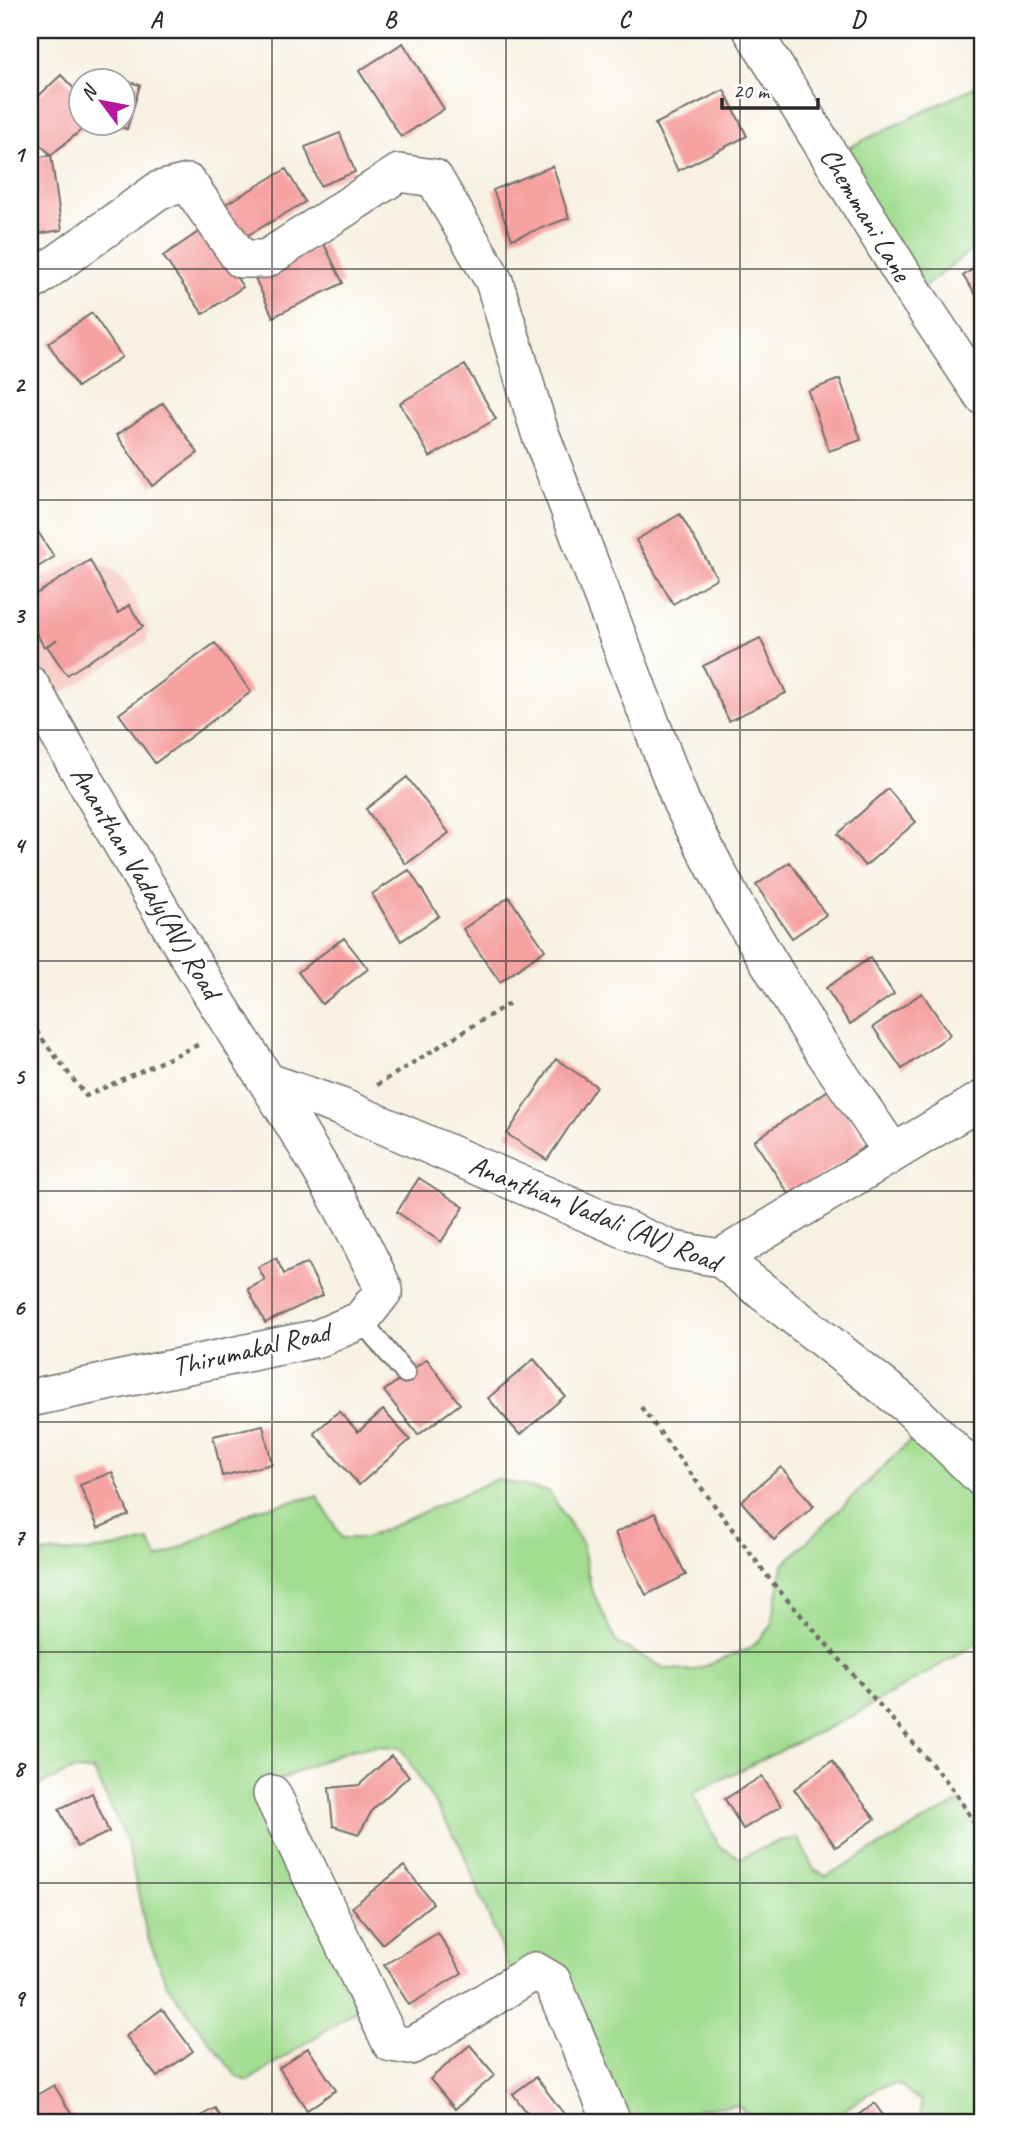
<svg xmlns="http://www.w3.org/2000/svg" width="1013" height="2152" viewBox="0 0 1013 2152" font-family="Caveat,sans-serif">
  <rect width="100%" height="100%" fill="#fff"/>
  <filter id="ink" filterUnits="userSpaceOnUse"><feTurbulence type="fractalNoise" baseFrequency=".0143" numOctaves="2"/><feDisplacementMap in="SourceGraphic" scale="14" xChannelSelector="R" yChannelSelector="G"/><feConvolveMatrix kernelMatrix="1 2 1 2 8 2 1 2 1" color-interpolation-filters="sRGB"/></filter>
  <filter id="wash" filterUnits="userSpaceOnUse"><feTurbulence type="fractalNoise" baseFrequency=".00686" numOctaves="4" result="noise"/><feDisplacementMap in="SourceGraphic" scale="28" xChannelSelector="R" yChannelSelector="G"/><feGaussianBlur stdDeviation="1.57" result="paint"/><feColorMatrix in="noise" values="0 0 0 0 0 0 0 0 0 0 0 0 0 0 0 0 0 1.4 0 .05"/><feComposite in="paint" operator="in"/></filter>
  <g filter="url(#wash)">
    <rect width="100%" height="100%" fill="#f7f1e2"/>
    <path fill="#f7d0ca" d="M 83,557 L 107,566 L 126,581 L 148,628 L 147,641 L 42,706 L 30,685 L 30,584 Z"/>
    <path fill="#a2dd91" stroke="#66845e" stroke-width="2" d="M 983,83 L 983,241 L 915,294 L 831,156 Z
      M 927,1424 L 983,1479 L 983,1640 L 856,1714 L 693,1793 L 718,1845 L 740,1858 L 779,1841 L 798,1838 L 814,1870 L 826,1876 L 960,1801 L 983,1835 L 983,2122 L 920,2122 L 921,2102 L 899,2084 L 882,2086 L 825,2122 L 755,2122 L 738,2105 L 698,2109 L 675,2122 L 612,2122 L 552,1981 L 515,1983 L 461,1847 L 401,1748 C 358,1740 319,1761 280,1780 L 367,1993 L 355,2011 L 248,2081 L 237,2077 L 167,1985 L 147,1935 L 127,1841 L 94,1771 L 73,1770 L 30,1789 L 30,1552 C 71,1555 109,1550 149,1541 L 158,1559 L 256,1510 L 317,1496 L 342,1538 L 366,1538 L 496,1479 L 549,1492 L 582,1543 L 591,1588 L 617,1643 L 664,1668 L 692,1671 L 749,1649 L 771,1627 L 783,1565 Z"/>
    <g id="blocks">
      <path fill="#f5a2a1" d="M 403,43 L 444,109 L 401,137 L 359,71 Z
        M 61,75 L 80,95 L 80,122 L 91,122 L 51,155 L 62,230 L 30,235 L 30,159 L 51,155 L 30,135 L 30,104 Z
        M 122,80 L 140,85 L 127,129 L 107,123 L 122,122 Z
        M 724,90 L 747,136 L 678,171 L 655,124 Z
        M 340,133 L 355,172 L 320,186 L 305,147 Z
        M 553,166 L 569,218 L 512,239 L 493,190 Z
        M 286,169 L 305,202 L 238,241 L 219,208 Z
        M 203,229 L 243,287 L 203,314 L 163,256 Z
        M 324,244 L 343,283 L 273,317 L 255,278 Z
        M 983,262 L 983,305 L 963,276 Z
        M 92,313 L 122,357 L 77,387 L 48,343 Z
        M 465,365 L 496,419 L 430,457 L 400,403 Z
        M 840,379 L 861,440 L 829,451 L 808,391 Z
        M 163,403 L 198,453 L 152,486 L 117,435 Z
        M 680,514 L 717,578 L 673,604 L 636,540 Z
        M 30,519 L 54,557 L 30,572 Z
        M 90,560 L 118,613 L 129,605 L 143,627 L 67,675 L 47,646 L 57,640 L 44,647 L 30,622 L 30,598 Z
        M 760,638 L 786,693 L 729,721 L 703,666 Z
        M 215,643 L 251,692 L 155,763 L 119,714 Z
        M 407,777 L 449,833 L 406,864 L 366,809 Z
        M 888,789 L 916,822 L 865,866 L 837,834 Z
        M 790,862 L 826,915 L 792,938 L 756,885 Z
        M 409,870 L 439,916 L 401,941 L 372,894 Z
        M 509,897 L 545,950 L 500,982 L 463,929 Z
        M 344,938 L 368,969 L 322,1004 L 298,972 Z
        M 870,958 L 894,994 L 850,1024 L 826,988 Z
        M 922,993 L 950,1035 L 902,1069 L 873,1027 Z
        M 556,1059 L 596,1086 L 547,1160 L 507,1134 Z
        M 830,1089 L 867,1145 L 791,1197 L 754,1141 Z
        M 419,1178 L 464,1207 L 441,1242 L 397,1212 Z
        M 276,1258 L 284,1274 L 307,1263 L 323,1295 L 265,1323 L 248,1289 L 265,1280 L 258,1267 Z
        M 427,1359 L 460,1404 L 418,1435 L 384,1391 Z
        M 534,1359 L 565,1396 L 520,1435 L 488,1398 Z
        M 383,1410 L 410,1440 L 359,1485 L 314,1433 L 339,1411 L 358,1432 Z
        M 263,1425 L 272,1464 L 222,1476 L 213,1436 Z
        M 781,1467 L 814,1506 L 774,1540 L 741,1501 Z
        M 112,1472 L 129,1515 L 98,1528 L 80,1485 Z
        M 655,1513 L 686,1575 L 646,1595 L 615,1533 Z
        M 391,1756 L 409,1776 L 373,1809 L 359,1834 L 333,1826 L 329,1788 L 359,1785 Z
        M 832,1761 L 875,1819 L 836,1847 L 794,1789 Z
        M 762,1776 L 781,1806 L 743,1829 L 725,1799 Z
        M 92,1793 L 109,1832 L 77,1847 L 59,1809 Z
        M 404,1866 L 433,1903 L 382,1944 L 352,1907 Z
        M 438,1933 L 462,1973 L 409,2005 L 384,1965 Z
        M 162,2009 L 193,2051 L 157,2077 L 126,2036 Z
        M 470,2045 L 495,2075 L 455,2109 L 430,2079 Z
        M 308,2048 L 336,2090 L 307,2110 L 279,2068 Z
        M 536,2077 L 564,2114 L 552,2122 L 534,2122 L 513,2094 Z
        M 54,2085 L 76,2122 L 33,2122 L 30,2099 Z
        M 874,2103 L 888,2122 L 849,2122 Z
        M 215,2108 L 223,2122 L 190,2122 Z"/>
    </g>
  </g>
  <g filter="url(#ink)">
    <use href="#blocks" fill-opacity="0" stroke="#72706b" stroke-width="2"/>
    <g fill="none" stroke-linecap="round" stroke-linejoin="round">
      <defs>
        <path id="lane" d="M 361,1320 L 405,1373"/>
        <path id="street" d="M 752,30 L 915,294 L 983,396
          M 30,283 L 159,190 L 188,183 L 241,259 L 266,259 L 399,173 L 434,178 L 494,281 L 540,433 L 681,802 L 734,904 L 812,1034 L 893,1153
          M 30,685 C 97,800 162,916 233,1028 C 287,1113 342,1197 384,1290 L 361,1320 L 319,1338 L 30,1398
          M 271,1083 L 341,1107 L 673,1250 L 720,1258 L 907,1405 L 983,1479
          M 720,1258 L 983,1099
          M 272,1794 L 391,2043 L 410,2046 L 428,2037 L 535,1971 L 552,1981 L 612,2122"/>
      </defs>
      <use href="#lane" stroke="#72706b" stroke-width="23"/>
      <use href="#street" stroke="#72706b" stroke-width="40"/>
      <path stroke="#72706b" stroke-width="4.5" stroke-dasharray="5 5" stroke-linecap="butt" d="M 30,1023 L 86,1096 L 202,1043
        M 377,1085 L 510,1003
        M 641,1407 L 771,1581 L 949,1784 L 983,1835"/>
      <use href="#lane" stroke="#fff" stroke-width="19"/>
      <use href="#street" stroke="#fff" stroke-width="37"/>
    </g>
  </g>
  <path fill="none" stroke="#2b2b2b" stroke-width="2" stroke-opacity="0.55" d="M 272,30 L 272,2122M 506,30 L 506,2122M 740,30 L 740,2122M 30,269 L 983,269M 30,500 L 983,500M 30,730 L 983,730M 30,961 L 983,961M 30,1191 L 983,1191M 30,1422 L 983,1422M 30,1652 L 983,1652M 30,1883 L 983,1883"/>
  <g text-anchor="middle" dominant-baseline="central" stroke-width="5" stroke-linejoin="round" paint-order="stroke">
    <g font-size="28" fill="#2b2b2b" stroke="#fff">
      <text transform="translate(866 214) rotate(59)">Chemmani Lane</text>
      <text transform="translate(146 882) rotate(59)">Ananthan Vadaly(AV) Road</text>
      <text transform="translate(595 1213) rotate(22)">Ananthan Vadali (AV) Road</text>
      <text transform="translate(251 1349) rotate(-13)">Thirumakal Road</text>
    </g>
  </g>
  <rect width="1013" height="2152" fill="none" stroke="#fff" stroke-width="77"/>
  <g transform="translate(102 102) rotate(302)"><circle r="33" fill="#ffffff" stroke="#aaaaaa" stroke-width="2"/>
  <path d="M0-5L12 26L0 18L-12 26Z" fill="#b5179e"/>
  <text y="-10" font-size="19" font-weight="bold" text-anchor="middle" fill="#2b2b2b">N</text>
  </g>
  <path d="M722 98v10h96v-10" fill="none" stroke="#2b2b2b" stroke-width="3.5"/>
  <text x="733" y="98" font-size="21" fill="#2b2b2b" stroke="#ffffff" stroke-width="5" paint-order="stroke">20 m</text>
  <rect x="38" y="38" width="936" height="2076" fill="none" stroke="#2b2b2b" stroke-width="2.5"/>
  <g font-size="23" text-anchor="middle" font-weight="bold" fill="#2b2b2b">
    <text x="156" y="27">A</text>
    <text x="390" y="27">B</text>
    <text x="624" y="27">C</text>
    <text x="858" y="27">D</text>
    <text x="19" y="162">1</text>
    <text x="19" y="392">2</text>
    <text x="19" y="623">3</text>
    <text x="19" y="853">4</text>
    <text x="19" y="1084">5</text>
    <text x="19" y="1315">6</text>
    <text x="19" y="1545">7</text>
    <text x="19" y="1776">8</text>
    <text x="19" y="2006">9</text>
  </g>
</svg>
